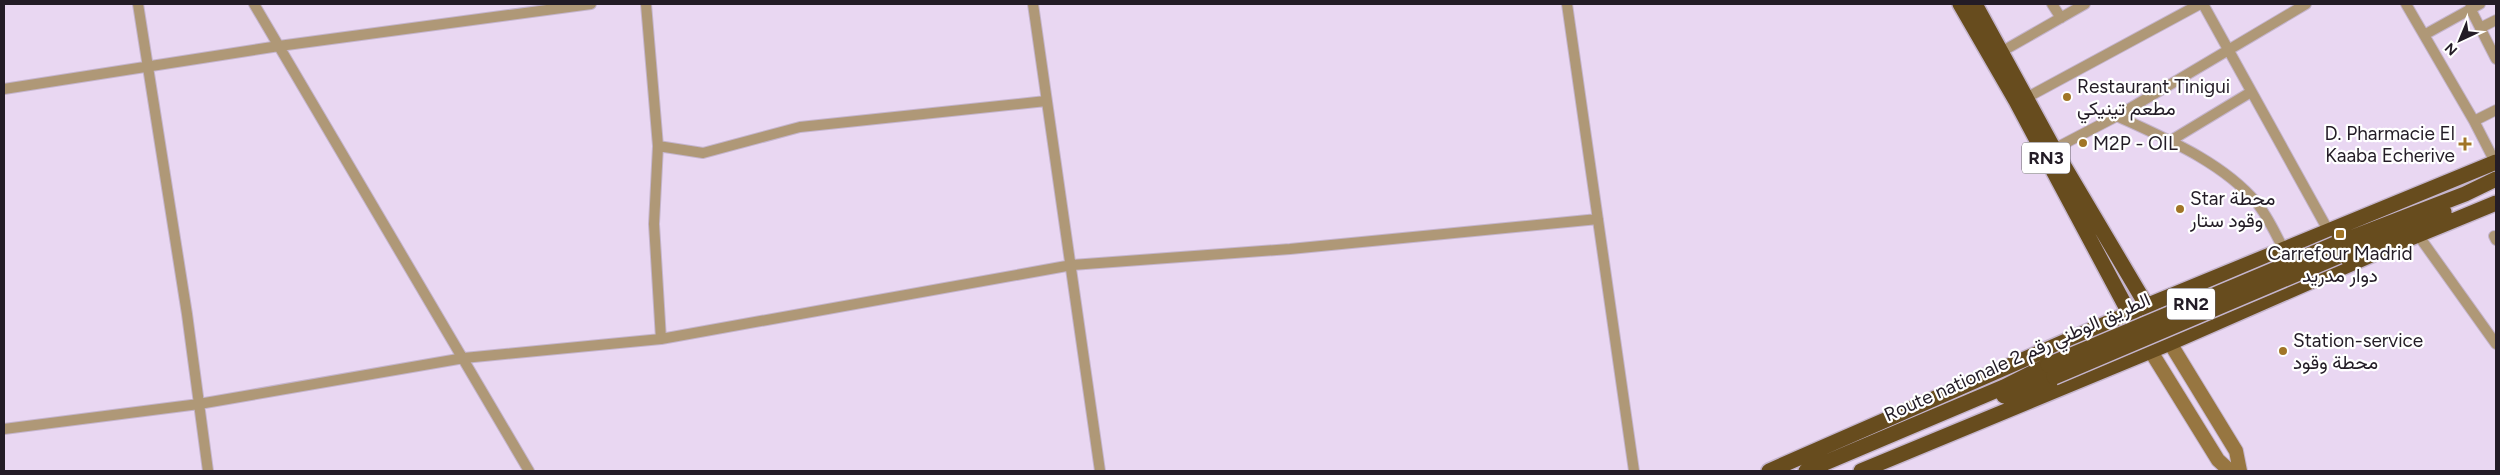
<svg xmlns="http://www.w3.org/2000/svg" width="2500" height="475" viewBox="0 0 2500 475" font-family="Figtree,Vazirmatn,sans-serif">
  <rect width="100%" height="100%" fill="#e9d7f2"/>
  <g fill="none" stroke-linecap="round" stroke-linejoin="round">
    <defs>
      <path id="street" d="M 138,4 L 187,314 L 208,471
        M 254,4 L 529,471
        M 646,4 L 658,146 L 654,224 L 661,339
        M 1033,4 L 1100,471
        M 1567,4 L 1634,471
        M 2052,4 L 2061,18
        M 2203,4 L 2328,230
        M 2406,4 L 2474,121 L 2495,162
        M 2470,8 L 2496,59
        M 2480,28 L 2496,20
        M 2424,35 L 2480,4
        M 2001,52 L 2085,4
        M 4,89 L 279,46 L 591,4
        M 2026,98 L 2200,4
        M 2117,116 C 2164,138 2221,161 2256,202 C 2267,215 2275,233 2283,248
        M 2474,121 L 2496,110
        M 2170,141 L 2251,92
        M 658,146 L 703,153 L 800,127 L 1046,101
        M 2054,149 L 2117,116 L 2306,4
        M 2418,235 L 2496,344
        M 2494,236 L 2496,240
        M 4,429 L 199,404 L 464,358 L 661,339 L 1072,265 L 1290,249 L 1598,219"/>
      <path id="secondary" d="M 2170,343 L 2236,451 L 2240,471
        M 2150,350 L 2218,460 L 2230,471"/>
      <path id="highway" d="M 1960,4 L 2016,101 L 2134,322
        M 1975,4 L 2054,149 L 2151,313
        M 2335,244 L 2465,194 L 2496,179
        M 2339,256 L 2444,212
        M 2004,396 L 2054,377
        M 1769,471 L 2146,306 L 2496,162
        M 1806,471 L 2004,387 L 2048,365
        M 1861,471 L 2170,343 L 2394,245 L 2496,203"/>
    </defs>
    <use href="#street" stroke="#c5b5cd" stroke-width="12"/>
    <use href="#secondary" stroke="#c5b5cd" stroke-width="16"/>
    <use href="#highway" stroke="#c5b5cd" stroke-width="18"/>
    <use href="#street" stroke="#af9877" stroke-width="10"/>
    <use href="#secondary" stroke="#977641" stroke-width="14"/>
    <use href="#highway" stroke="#674c1e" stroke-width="15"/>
    <defs>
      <path id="highway-bridge" d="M 2048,365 L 2335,244
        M 2054,377 L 2339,256"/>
    </defs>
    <use href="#highway-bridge" stroke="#c5b5cd" stroke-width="18" stroke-linecap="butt"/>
    <use href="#highway-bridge" stroke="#674c1e" stroke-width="15"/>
  </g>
  <g fill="#a17526" stroke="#fff" stroke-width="2">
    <circle cx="2067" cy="97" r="5"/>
    <circle cx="2083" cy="143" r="5"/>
    <path d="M2462.5 136.5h5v5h5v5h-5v5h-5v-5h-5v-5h5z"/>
    <circle cx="2180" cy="209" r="5"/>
    <rect x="2335" y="229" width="10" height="10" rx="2.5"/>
    <circle cx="2283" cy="351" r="5"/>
  </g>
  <g text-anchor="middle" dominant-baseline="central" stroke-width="4.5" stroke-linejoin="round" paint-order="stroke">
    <g fill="#fff" stroke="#656067" stroke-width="1">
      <rect x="2022" y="142.5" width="48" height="31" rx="4"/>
      <rect x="2167" y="288.5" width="48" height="31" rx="4"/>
    </g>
    <g font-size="18" font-weight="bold" fill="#231c26">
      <text x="2046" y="158">RN3</text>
      <text x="2191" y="304">RN2</text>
    </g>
    <g font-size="19" fill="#231c26" stroke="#fff" text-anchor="start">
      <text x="2077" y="86">Restaurant Tinigui<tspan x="2077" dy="22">مطعم تينيكي</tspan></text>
      <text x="2455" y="133" text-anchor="end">D. Pharmacie El<tspan x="2455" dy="22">Kaaba Echerive</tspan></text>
      <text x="2093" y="143">M2P - OIL</text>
      <text x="2190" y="198">Star محطة<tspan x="2190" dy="22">وقود ستار</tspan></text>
      <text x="2340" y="253" text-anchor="middle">Carrefour Madrid<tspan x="2340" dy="22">دوار مدريد</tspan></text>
      <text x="2293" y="340">Station-service<tspan x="2293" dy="22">محطة وقود</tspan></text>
    </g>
    <g font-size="19" fill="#231c26" stroke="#fff">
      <text transform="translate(2017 357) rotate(-24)">Route nationale الطريق الوطني رقم 2</text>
    </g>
  </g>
  <rect width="2500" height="475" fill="none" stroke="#231c26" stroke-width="10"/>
  <g transform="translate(2460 40) rotate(224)" stroke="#ffffff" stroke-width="4" paint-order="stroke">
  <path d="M0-4L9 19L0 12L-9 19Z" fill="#231c26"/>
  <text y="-8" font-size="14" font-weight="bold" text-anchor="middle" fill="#231c26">N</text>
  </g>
</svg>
